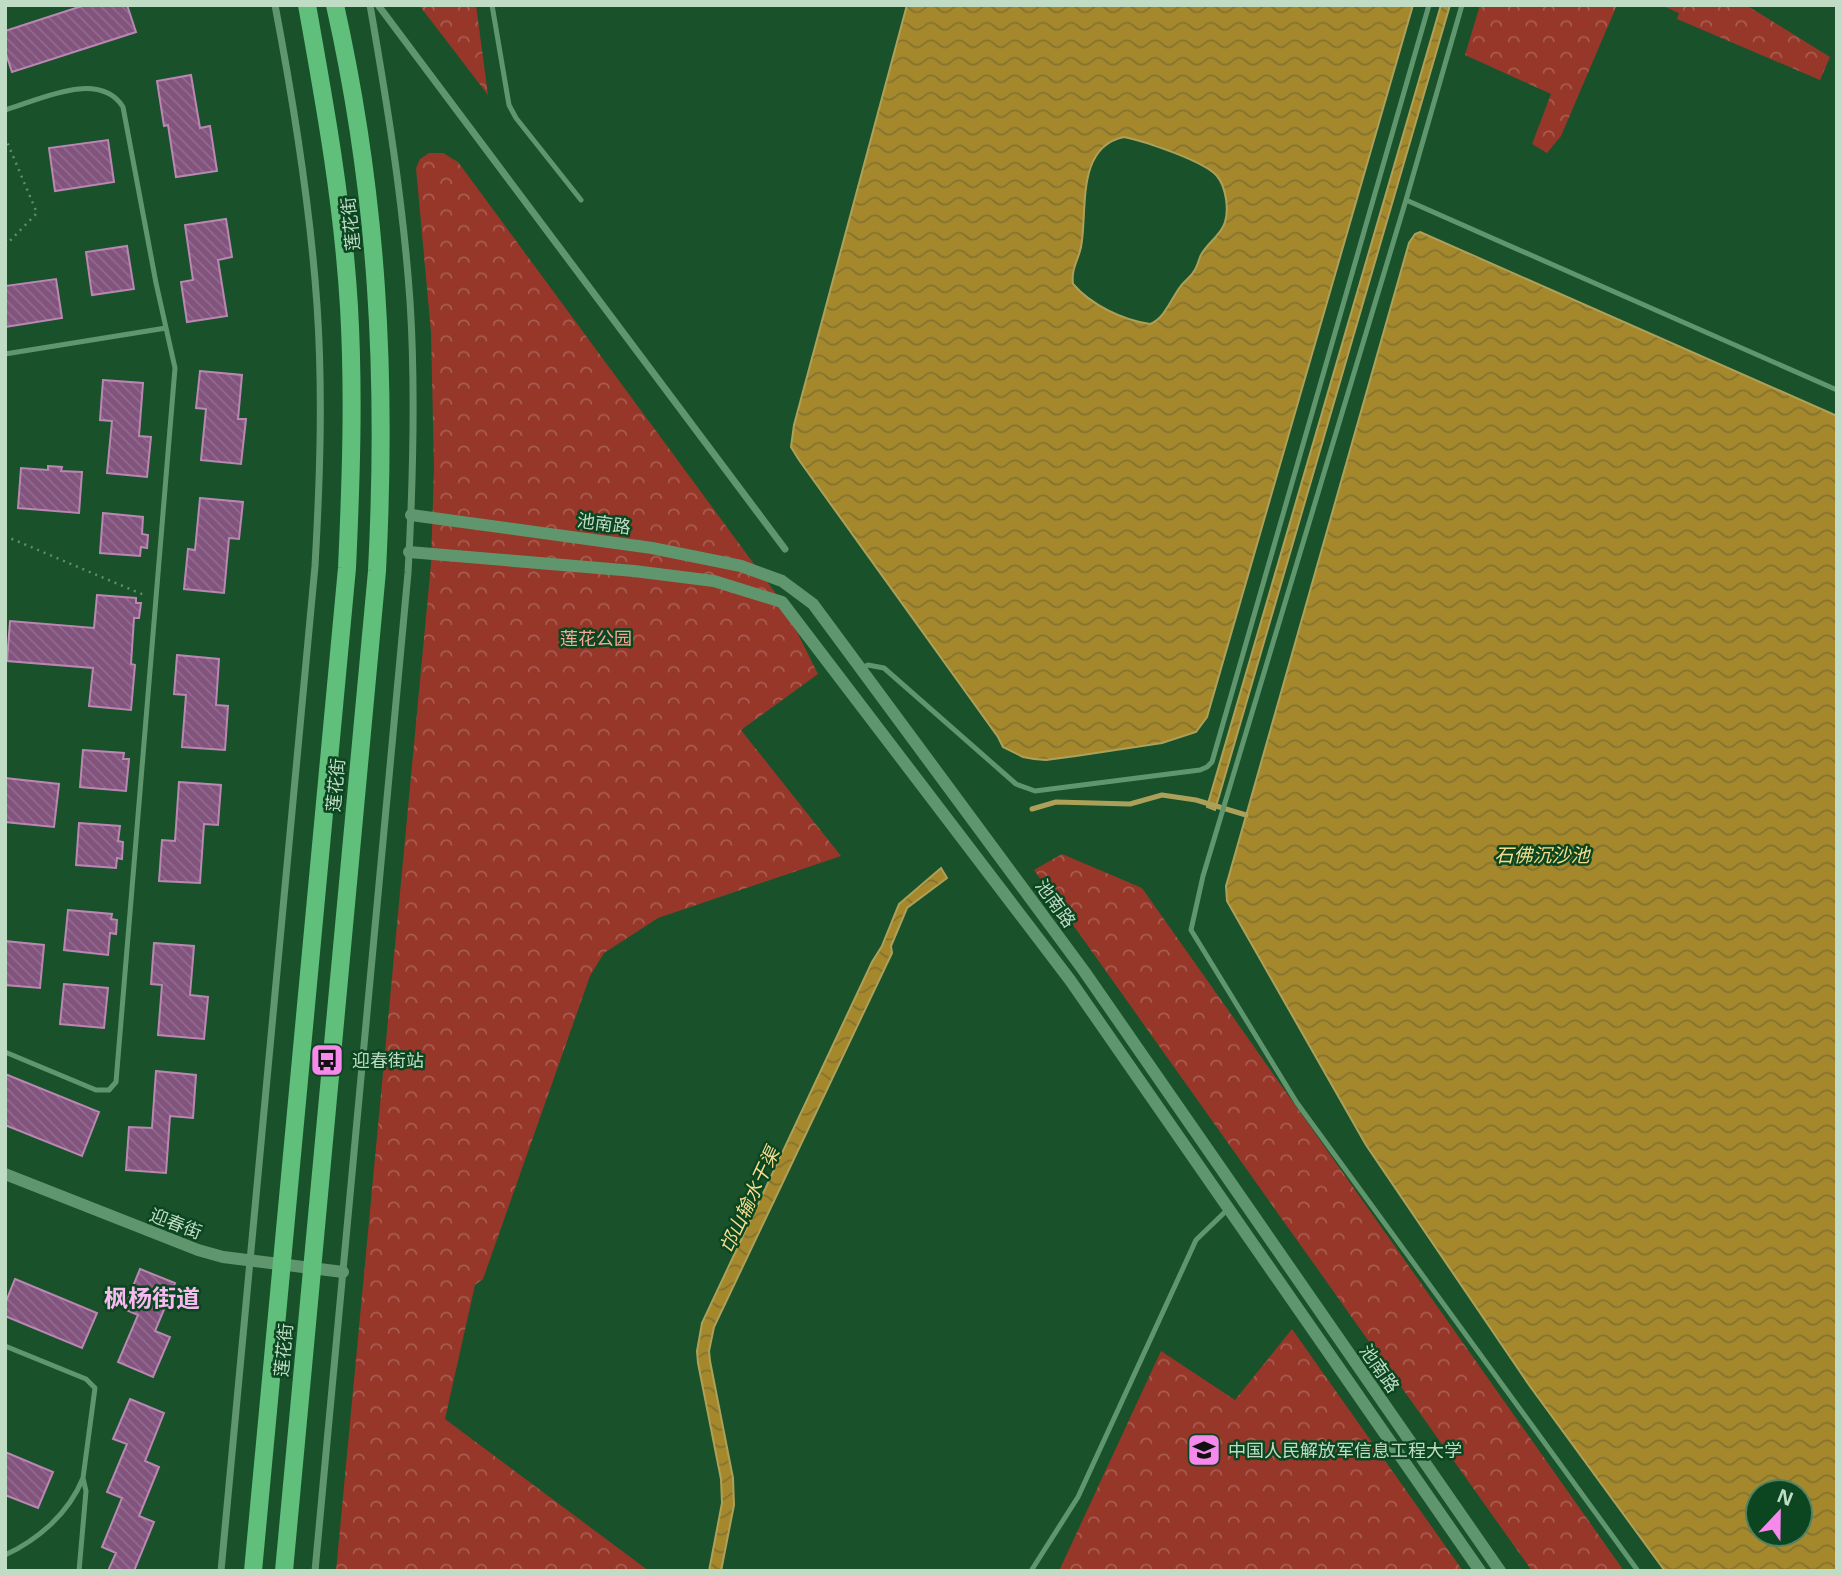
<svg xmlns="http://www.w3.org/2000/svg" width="1842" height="1576" viewBox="0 0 1842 1576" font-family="'Open Sans','Noto Sans SC',sans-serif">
  <defs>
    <pattern id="forest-crowns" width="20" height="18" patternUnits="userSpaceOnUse" patternTransform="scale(1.75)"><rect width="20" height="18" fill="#973729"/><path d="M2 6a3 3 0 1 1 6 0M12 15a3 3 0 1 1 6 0" fill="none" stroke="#a85d50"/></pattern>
    <pattern id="water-waves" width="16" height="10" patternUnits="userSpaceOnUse" patternTransform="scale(1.75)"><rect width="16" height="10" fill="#a5882c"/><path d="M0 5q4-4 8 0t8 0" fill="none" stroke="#857330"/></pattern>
    <pattern id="building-back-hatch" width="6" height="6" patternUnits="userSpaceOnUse" patternTransform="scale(1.75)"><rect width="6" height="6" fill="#82537d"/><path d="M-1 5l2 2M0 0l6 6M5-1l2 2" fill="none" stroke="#926b8e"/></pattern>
  </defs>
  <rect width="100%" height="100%" fill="#19512b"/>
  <path fill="url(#forest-crowns)" d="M 419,5 L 476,5 L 488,95 Z
    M 1480,5 L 1617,5 L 1561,136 L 1547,153 L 1532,144 L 1551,94 L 1465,55 Z
    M 1661,5 L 1746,5 L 1830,57 L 1820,80 L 1677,19 L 1679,13 Z
    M 429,153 L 443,153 L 458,162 L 782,602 L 818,674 L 741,730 L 841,856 L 658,918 L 604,953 L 590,976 L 483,1279 L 475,1285 L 445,1419 L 649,1571 L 336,1571 L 431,564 L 434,468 L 431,332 L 416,168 L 420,159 Z
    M 1062,854 L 1142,888 L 1624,1571 L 1532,1571 L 1034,870 Z
    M 1292,1329 L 1463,1571 L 1059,1571 L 1161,1351 L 1235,1400 Z"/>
  <path fill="url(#water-waves)" stroke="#ada15a" stroke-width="2" fill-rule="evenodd" d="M 907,5 L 1413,5 L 1207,717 L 1196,732 L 1162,743 L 1076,756 L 1046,760 L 1034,759 L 1023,757 L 1003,747 L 998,737 L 799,460 L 791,447 L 794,425 ZM 1124,137 C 1144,141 1204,161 1217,176 C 1226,187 1229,209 1225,222 C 1221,236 1206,243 1200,257 C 1198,262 1197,267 1194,271 C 1191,277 1184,281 1180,287 C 1171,299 1165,318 1150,324 C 1123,320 1091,305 1073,284 C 1071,269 1078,261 1081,247 C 1088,212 1075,147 1124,137 Z
    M 1441,5 L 1450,5 L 1215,810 L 1207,807 Z
    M 1420,232 L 1837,416 L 1837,1571 L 1665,1571 L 1529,1385 L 1366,1145 L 1227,901 L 1226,886 L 1409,243 L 1415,234 ZM 1758,1492 L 1800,1492 L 1800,1534 L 1758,1534 Z
    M 941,868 L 947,878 L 907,908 L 891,946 L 892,953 L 714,1327 L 709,1351 L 710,1361 L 733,1478 L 734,1505 L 721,1571 L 709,1571 L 722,1503 L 721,1479 L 698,1363 L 697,1351 L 702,1323 L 872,962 L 882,946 L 899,904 Z"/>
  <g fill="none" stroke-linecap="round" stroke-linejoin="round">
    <path stroke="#ada15a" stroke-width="5" d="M 1032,809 L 1056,802 L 1130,804 L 1162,795 L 1196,800 L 1246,815"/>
  </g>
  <path fill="url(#building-back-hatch)" stroke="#ba87b3" stroke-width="2" d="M 85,5 L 127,5 L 136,32 L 12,72 L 5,51 L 5,31 Z
    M 191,75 L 200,128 L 210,126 L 217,171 L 176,177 L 168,125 L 164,126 L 157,81 Z
    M 108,140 L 114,182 L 55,191 L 49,148 Z
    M 226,219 L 232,257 L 218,260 L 227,316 L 187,322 L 181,282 L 193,280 L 185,225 Z
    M 127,246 L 134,289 L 92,295 L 86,252 Z
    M 56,279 L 62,318 L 5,327 L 5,286 Z
    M 200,371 L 242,375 L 238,419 L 246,419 L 241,464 L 201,460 L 206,409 L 196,408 Z
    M 103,380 L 143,383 L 139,436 L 151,437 L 147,477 L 107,473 L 112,421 L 100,420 Z
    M 48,466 L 62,467 L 61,471 L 82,472 L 79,513 L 18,508 L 21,468 L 48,470 Z
    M 200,498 L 243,502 L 239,539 L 229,538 L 224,593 L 184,589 L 188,549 L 195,550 Z
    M 103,513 L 143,517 L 142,534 L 148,535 L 147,548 L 141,547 L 140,556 L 100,553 Z
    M 97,595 L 136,598 L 136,603 L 141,603 L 139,618 L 134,618 L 131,664 L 135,665 L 131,710 L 89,706 L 93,668 L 7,661 L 10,621 L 94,628 Z
    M 177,655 L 219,659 L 216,705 L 228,706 L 225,750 L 182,747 L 186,695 L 174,694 Z
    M 83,750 L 124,753 L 123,759 L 129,759 L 126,791 L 80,787 Z
    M 5,778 L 59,784 L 54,827 L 5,822 Z
    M 179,782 L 221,785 L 218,825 L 204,824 L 200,883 L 159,881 L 162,840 L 175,841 Z
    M 79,823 L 120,826 L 118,841 L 123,842 L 122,859 L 117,858 L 116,868 L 76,865 Z
    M 68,910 L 112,914 L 111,919 L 117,920 L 116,934 L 110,933 L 108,955 L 64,950 Z
    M 5,941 L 44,945 L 40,988 L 5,985 Z
    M 154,943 L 194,946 L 190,995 L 208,997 L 204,1039 L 158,1035 L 162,985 L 151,984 Z
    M 64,984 L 108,988 L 104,1028 L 60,1024 Z
    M 156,1071 L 196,1075 L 193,1118 L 170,1116 L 166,1173 L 126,1170 L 129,1127 L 152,1128 Z
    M 5,1074 L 99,1112 L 82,1156 L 5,1125 Z
    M 140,1269 L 175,1283 L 155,1331 L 170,1337 L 153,1377 L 118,1362 L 138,1315 L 124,1309 Z
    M 15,1279 L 97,1313 L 82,1348 L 5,1316 L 5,1304 Z
    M 130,1399 L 164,1413 L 145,1461 L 159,1467 L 139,1516 L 154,1522 L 134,1571 L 108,1571 L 116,1553 L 102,1547 L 122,1498 L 107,1492 L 127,1444 L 113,1439 Z
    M 5,1452 L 53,1472 L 38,1508 L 5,1495 Z"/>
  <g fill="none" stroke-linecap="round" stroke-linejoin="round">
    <path stroke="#618d6d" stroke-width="2.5" stroke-dasharray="2 5" stroke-linecap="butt" d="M 5,137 L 37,213 L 5,246
      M 5,536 L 144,595"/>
    <path stroke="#60966d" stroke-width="5" d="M 492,5 L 509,105 L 516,118 L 581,200
      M 5,110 C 39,100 99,69 123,107 L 156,283 L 175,368 L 116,1082 L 109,1090 L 96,1090 L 5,1052
      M 1406,200 L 1462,5
      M 5,354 L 166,328
      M 860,668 L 868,665 L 884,668 L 1016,784 L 1035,791 L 1200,770 L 1207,767 L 1212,762 L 1429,5
      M 5,1346 L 86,1379 L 95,1388 L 83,1478 C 69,1513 38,1540 5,1555
      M 79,1571 L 86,1491 L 83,1478
      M 1031,1571 L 1078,1497 L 1196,1240 L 1227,1210
      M 1638,1571 L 1297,1103 L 1191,930 L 1203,876 L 1406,200 L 1837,390"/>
    <path stroke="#60966d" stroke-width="7" d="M 378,5 L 785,549
      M 221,1571 L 315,566 C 320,479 323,392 317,305 C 310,204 294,105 275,5
      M 315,1571 L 408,573 C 413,483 416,392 410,301 C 403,201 387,103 370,5"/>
    <path stroke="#60966d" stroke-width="12" d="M 411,515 L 652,548 L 741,566 L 782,581 L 813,604 L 1084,971 L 1500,1571
      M 409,552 L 634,571 L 714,581 L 782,602 L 1070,980 L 1480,1571
      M 5,1174 L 198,1250 L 223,1257 L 343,1272"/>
    <path stroke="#60bf7b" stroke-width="18" d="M 253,1571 L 347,568 C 351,481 354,394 349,307 C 343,205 325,105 307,5
      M 284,1571 L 377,571 C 387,375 378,197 335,5"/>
  </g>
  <defs>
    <symbol id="bus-square" viewBox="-11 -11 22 22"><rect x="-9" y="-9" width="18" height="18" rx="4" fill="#f788ec" stroke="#0b4621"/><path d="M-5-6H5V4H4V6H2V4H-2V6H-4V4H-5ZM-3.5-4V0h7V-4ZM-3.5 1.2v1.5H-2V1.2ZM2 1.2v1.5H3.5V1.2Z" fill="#111"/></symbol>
    <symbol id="university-square" viewBox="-11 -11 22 22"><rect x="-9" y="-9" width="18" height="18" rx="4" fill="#f788ec" stroke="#0b4621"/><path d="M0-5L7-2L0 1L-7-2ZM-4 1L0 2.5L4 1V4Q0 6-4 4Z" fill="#111"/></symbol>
  </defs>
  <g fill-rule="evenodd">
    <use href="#bus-square" x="308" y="1041" width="38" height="38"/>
    <use href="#university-square" x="1185" y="1431" width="38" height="38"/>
  </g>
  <g text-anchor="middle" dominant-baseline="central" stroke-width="5" stroke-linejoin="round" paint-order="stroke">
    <g font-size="18" fill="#c0dcc5" stroke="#0b4621">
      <text transform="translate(350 224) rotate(-96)">莲花街</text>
      <text transform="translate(604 523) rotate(8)">池南路</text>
      <text transform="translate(335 785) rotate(-85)">莲花街</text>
      <text transform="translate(1056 903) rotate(54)">池南路</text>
      <text transform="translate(176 1223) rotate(21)">迎春街</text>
      <text transform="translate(283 1350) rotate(-85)">莲花街</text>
      <text transform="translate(1380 1368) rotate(55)">池南路</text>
    </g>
    <g font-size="18" fill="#faa696" stroke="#0b4621">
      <text x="596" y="638">莲花公园</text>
    </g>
    <g font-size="18" fill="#c0dcc5" stroke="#0b4621" text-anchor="start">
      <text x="352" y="1060">迎春街站</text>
      <text x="1228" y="1450">中国人民解放军信息工程大学</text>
    </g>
    <g font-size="19" font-style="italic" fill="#f8dd8e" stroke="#0b4621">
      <text x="1542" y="855">石佛沉沙池</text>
      <text transform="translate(749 1200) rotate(-65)">邙山输水干渠</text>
    </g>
    <g font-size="24" font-weight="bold" fill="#f8baf0" stroke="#0b4621">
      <text x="152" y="1297">枫杨街道</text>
    </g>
  </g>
  <rect width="1842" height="1576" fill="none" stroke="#c0dcc5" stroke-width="14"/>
  <g transform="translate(1779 1513) rotate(22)"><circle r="33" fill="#0b4621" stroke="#538263" stroke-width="2"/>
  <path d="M0-5L12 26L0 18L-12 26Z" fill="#f788ec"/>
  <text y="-10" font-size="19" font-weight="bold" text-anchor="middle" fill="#c0dcc5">N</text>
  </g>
</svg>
